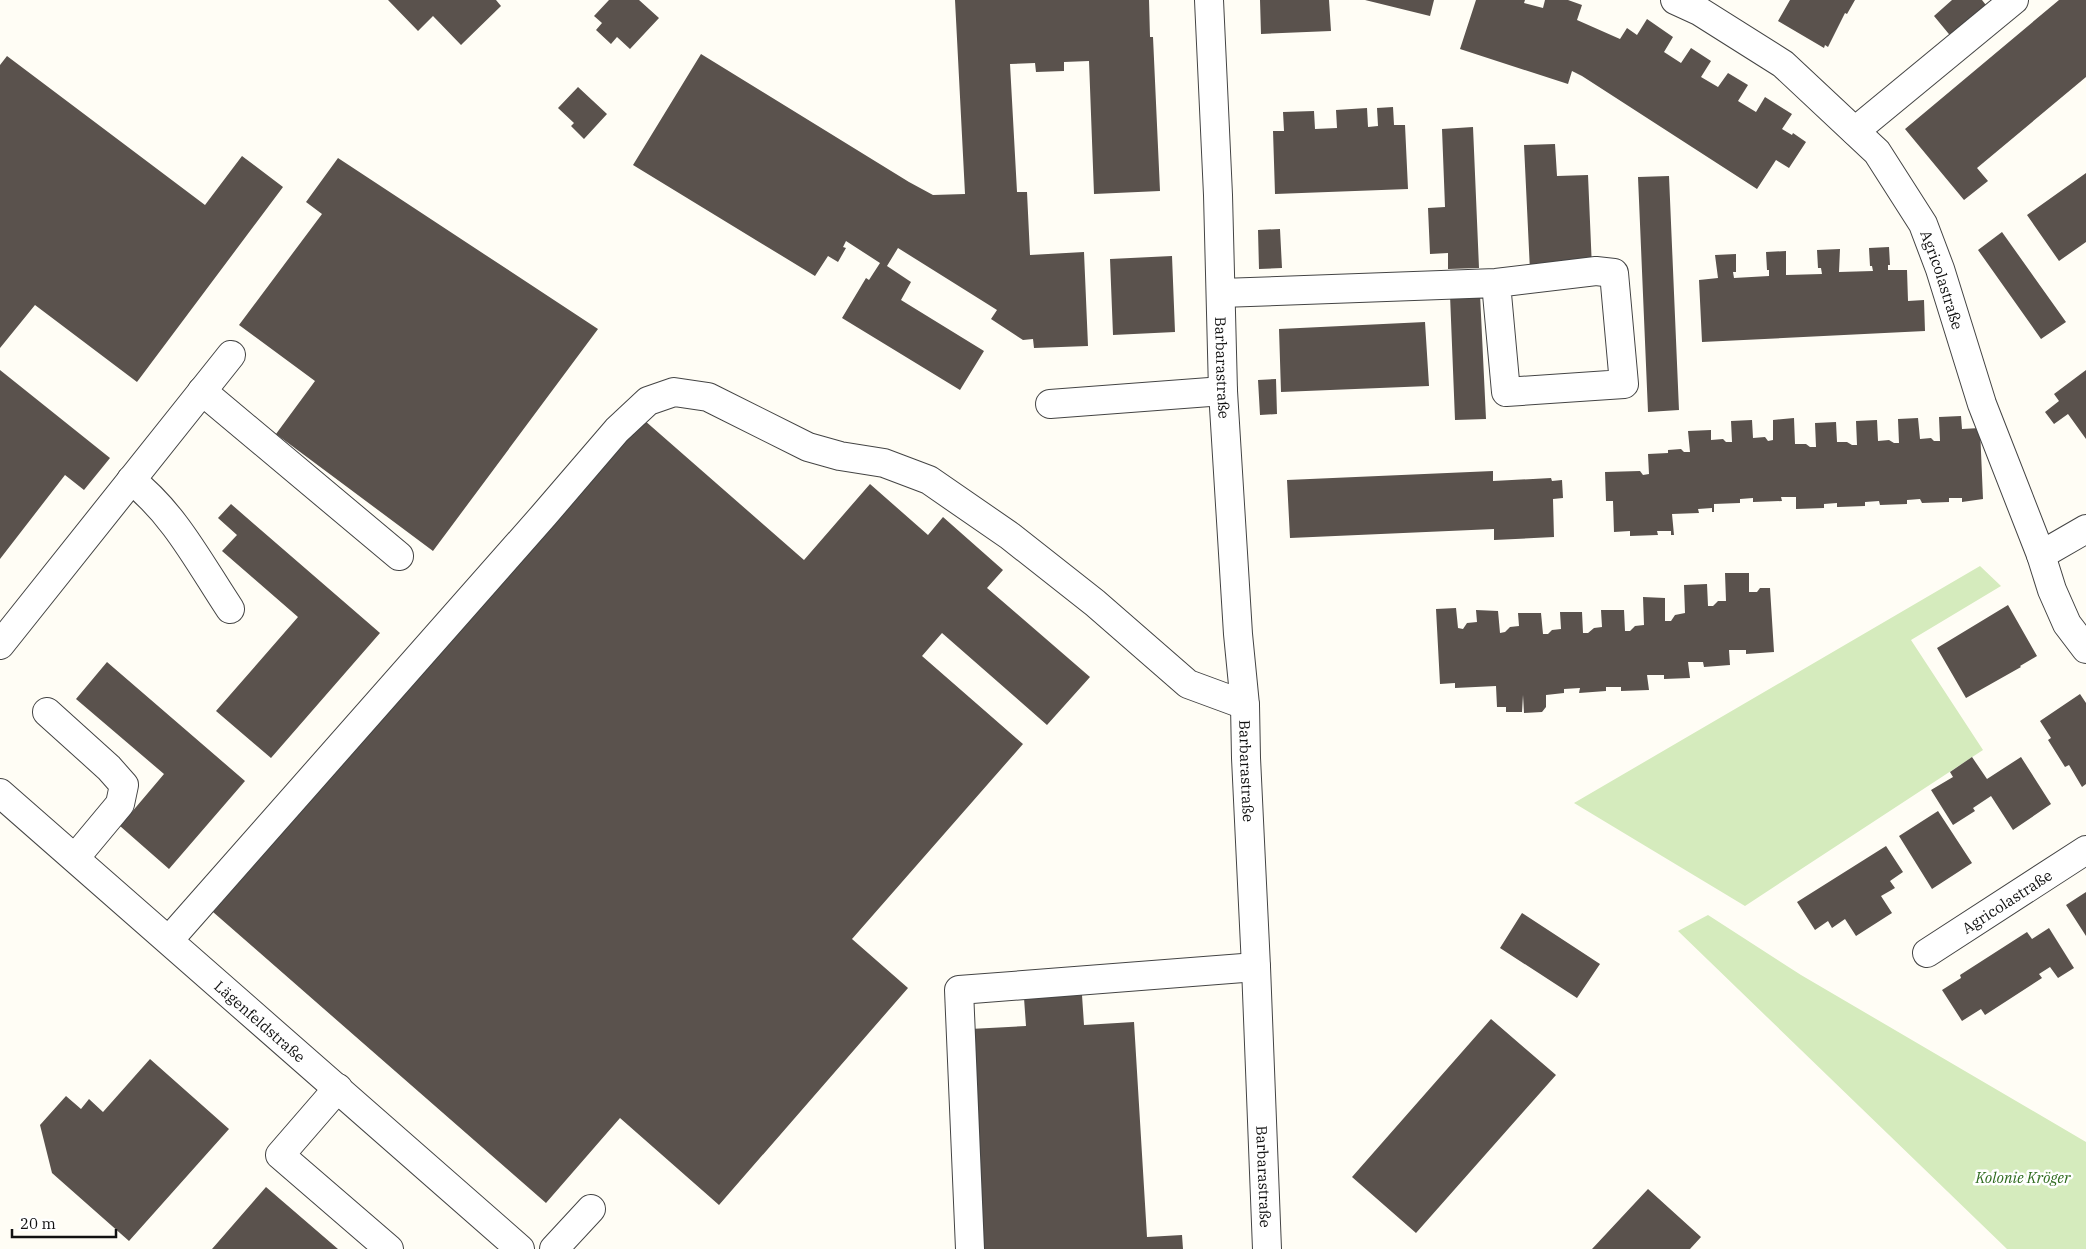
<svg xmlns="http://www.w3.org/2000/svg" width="2086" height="1249" viewBox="0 0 2086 1249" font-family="'IBM Plex Serif',serif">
  <rect width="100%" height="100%" fill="#fffdf5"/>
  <path fill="#d5ebbd" d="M 1980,566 L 2001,586 L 1911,640 L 1983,750 L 1745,906 L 1574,803 Z
    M 1708,915 L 1801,975 L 2086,1142 L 2086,1249 L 2007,1249 L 1678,931 Z"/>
  <path fill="#5a524d" d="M 388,0 L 496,0 L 501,6 L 461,45 L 433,16 L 418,31 Z
    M 609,0 L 639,0 L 659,18 L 630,49 L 617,37 L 611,44 L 596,30 L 602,23 L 594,16 Z
    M 955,0 L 1149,0 L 1150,37 L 1153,37 L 1160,191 L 1094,194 L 1089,61 L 1064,62 L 1064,71 L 1036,72 L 1035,63 L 1010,64 L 1017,192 L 1027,192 L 1030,255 L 1084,252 L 1088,346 L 1034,348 L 1033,339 L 1023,340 L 991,319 L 997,310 L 898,248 L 887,266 L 911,282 L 901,300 L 984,351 L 960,390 L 842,318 L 866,278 L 869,280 L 880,263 L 846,241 L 843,247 L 846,248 L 838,262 L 828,256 L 815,276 L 633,165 L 701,54 L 909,182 L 933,195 L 965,194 Z
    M 1260,0 L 1329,0 L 1331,31 L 1261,34 Z
    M 1365,0 L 1434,0 L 1430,16 Z
    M 1476,0 L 1525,0 L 1524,3 L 1543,8 L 1545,0 L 1568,0 L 1582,5 L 1577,20 L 1620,39 L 1627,28 L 1637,35 L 1647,19 L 1673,37 L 1664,52 L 1681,63 L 1691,48 L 1711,61 L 1701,77 L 1718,87 L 1728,73 L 1748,85 L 1738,101 L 1756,112 L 1765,97 L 1792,114 L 1782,129 L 1792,135 L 1793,133 L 1806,142 L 1789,168 L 1776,160 L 1757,189 L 1582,76 L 1572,71 L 1568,84 L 1460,49 Z
    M 1790,0 L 1855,0 L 1847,14 L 1845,13 L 1828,47 L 1825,45 L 1824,48 L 1778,21 Z
    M 1952,0 L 1982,0 L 1989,9 L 1953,39 L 1934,16 Z
    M 2059,0 L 2086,0 L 2086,77 L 1977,168 L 1988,181 L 1964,200 L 1905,129 Z
    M 7,56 L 205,205 L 242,156 L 283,187 L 137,382 L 35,305 L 0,348 L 0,65 Z
    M 578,87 L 607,114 L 584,139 L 571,126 L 574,123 L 558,108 Z
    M 1393,107 L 1394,125 L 1405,125 L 1408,189 L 1275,194 L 1273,131 L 1284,131 L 1283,112 L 1314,111 L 1315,129 L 1337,128 L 1336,110 L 1367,108 L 1368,127 L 1378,126 L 1377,108 Z
    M 1473,127 L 1479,268 L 1448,269 L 1448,253 L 1430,254 L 1428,208 L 1445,207 L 1442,129 Z
    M 1555,144 L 1557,176 L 1588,175 L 1592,268 L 1530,271 L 1524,145 Z
    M 338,158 L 598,329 L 433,551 L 276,434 L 315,381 L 239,325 L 322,214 L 306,202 Z
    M 2086,173 L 2086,242 L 2059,261 L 2027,215 Z
    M 1669,176 L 1679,410 L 1648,412 L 1638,177 Z
    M 1280,229 L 1282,268 L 1259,269 L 1258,230 Z
    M 2002,232 L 2066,322 L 2041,339 L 1978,250 Z
    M 1889,247 L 1890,265 L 1888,265 L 1888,270 L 1907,270 L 1908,301 L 1924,300 L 1925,331 L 1702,342 L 1699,280 L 1718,278 L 1715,255 L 1736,254 L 1736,272 L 1733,272 L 1734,278 L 1769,276 L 1769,270 L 1767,270 L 1766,252 L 1786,251 L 1786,275 L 1822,274 L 1821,268 L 1818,268 L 1817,250 L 1840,249 L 1839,272 L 1873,271 L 1872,266 L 1870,266 L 1869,248 Z
    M 1172,256 L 1175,332 L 1113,335 L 1110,259 Z
    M 1480,294 L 1486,419 L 1455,420 L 1450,295 Z
    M 1425,322 L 1429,386 L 1281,392 L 1279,329 Z
    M 0,370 L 110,458 L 84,490 L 65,475 L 0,559 Z
    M 2086,370 L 2086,439 L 2068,414 L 2054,424 L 2045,412 L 2059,401 L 2054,394 Z
    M 1276,379 L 1277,414 L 1260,415 L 1258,380 Z
    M 1961,416 L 1962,429 L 1980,428 L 1983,499 L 1962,502 L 1962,498 L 1949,498 L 1949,502 L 1922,503 L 1920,499 L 1907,500 L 1907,504 L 1880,505 L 1879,501 L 1865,502 L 1865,506 L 1838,507 L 1837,507 L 1837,503 L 1824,504 L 1824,508 L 1796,509 L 1796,497 L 1781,497 L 1782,501 L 1753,502 L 1753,498 L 1740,499 L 1740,503 L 1714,504 L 1714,512 L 1712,512 L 1712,508 L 1698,509 L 1699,513 L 1672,514 L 1674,535 L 1671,535 L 1671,531 L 1657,531 L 1658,535 L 1630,536 L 1630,531 L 1614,532 L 1613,501 L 1606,501 L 1605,472 L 1640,471 L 1643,475 L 1649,474 L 1648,454 L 1668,453 L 1668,450 L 1681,449 L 1684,452 L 1690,452 L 1688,431 L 1711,430 L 1711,440 L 1723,439 L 1726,442 L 1732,442 L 1731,421 L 1752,420 L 1753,438 L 1765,437 L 1768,441 L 1773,440 L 1773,420 L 1794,418 L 1795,444 L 1806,444 L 1810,447 L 1816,447 L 1815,423 L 1836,422 L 1837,442 L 1847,442 L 1852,445 L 1857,445 L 1856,421 L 1877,420 L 1878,441 L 1889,440 L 1894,443 L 1899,443 L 1898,419 L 1918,418 L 1920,439 L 1931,438 L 1934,441 L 1940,441 L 1939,417 Z
    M 644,420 L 804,560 L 870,484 L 928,535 L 943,517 L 1003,570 L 987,588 L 1090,677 L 1047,725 L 942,633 L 922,656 L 1023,744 L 852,939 L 908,988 L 719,1205 L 620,1118 L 546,1203 L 213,912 Z
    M 1493,471 L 1493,481 L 1551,478 L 1552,481 L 1562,480 L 1563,498 L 1553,499 L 1554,537 L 1494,540 L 1494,529 L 1290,538 L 1287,480 Z
    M 231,504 L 380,633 L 271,758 L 216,711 L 298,617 L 222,551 L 237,535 L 218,518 Z
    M 1725,573 L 1749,573 L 1749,592 L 1757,592 L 1760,588 L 1770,588 L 1774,652 L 1746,654 L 1746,650 L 1729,650 L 1730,665 L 1704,667 L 1703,662 L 1688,662 L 1690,678 L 1664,679 L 1664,675 L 1647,675 L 1649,690 L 1621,691 L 1621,687 L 1606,687 L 1606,691 L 1579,693 L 1580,688 L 1564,689 L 1564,693 L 1546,695 L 1546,707 L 1542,712 L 1524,713 L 1523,695 L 1522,712 L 1506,712 L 1506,707 L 1497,707 L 1496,686 L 1455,688 L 1455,683 L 1440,684 L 1436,609 L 1456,608 L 1458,628 L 1463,629 L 1467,623 L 1477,622 L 1476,610 L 1498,611 L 1500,633 L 1505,632 L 1510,627 L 1519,626 L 1518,613 L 1541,613 L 1543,634 L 1548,634 L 1552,630 L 1561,629 L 1560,612 L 1582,612 L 1583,633 L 1588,633 L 1594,628 L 1602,627 L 1601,610 L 1624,610 L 1625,631 L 1630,631 L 1635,626 L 1644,625 L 1643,597 L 1665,598 L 1665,621 L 1671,621 L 1675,615 L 1685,613 L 1684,585 L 1707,584 L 1708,606 L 1713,606 L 1718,601 L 1726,601 Z
    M 2008,605 L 2037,656 L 2020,666 L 2021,667 L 1966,698 L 1937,648 Z
    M 107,662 L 245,781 L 169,869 L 120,826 L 164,774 L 76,699 Z
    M 2080,694 L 2086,703 L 2086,784 L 2082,787 L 2069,765 L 2065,767 L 2048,740 L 2051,738 L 2040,721 Z
    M 1972,757 L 1987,779 L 2021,757 L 2051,804 L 2013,830 L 1991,796 L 1973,808 L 1975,811 L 1953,825 L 1931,790 L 1953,777 L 1950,772 Z
    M 1938,811 L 1972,863 L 1932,889 L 1899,836 Z
    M 1886,846 L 1903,872 L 1890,881 L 1895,888 L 1881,896 L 1892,913 L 1856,936 L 1845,919 L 1832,928 L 1828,921 L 1815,930 L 1797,902 Z
    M 2086,892 L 2086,936 L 2066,905 Z
    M 1522,913 L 1600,964 L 1577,998 L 1500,948 Z
    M 2049,928 L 2074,968 L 2058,978 L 2050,967 L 2039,974 L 2042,978 L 1985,1015 L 1981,1009 L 1962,1021 L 1942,990 L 1961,978 L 1960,975 L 2027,932 L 2032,939 Z
    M 1082,995 L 1084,1025 L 1134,1022 L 1147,1237 L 1182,1235 L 1183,1249 L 983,1249 L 970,1029 L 1026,1026 L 1024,998 Z
    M 1491,1019 L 1556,1075 L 1416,1233 L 1352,1177 Z
    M 150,1059 L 229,1129 L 129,1241 L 52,1173 L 40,1125 L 66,1096 L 81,1109 L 89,1099 L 103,1112 Z
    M 266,1187 L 338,1249 L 212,1249 Z
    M 1648,1189 L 1701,1237 L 1690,1249 L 1592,1249 Z"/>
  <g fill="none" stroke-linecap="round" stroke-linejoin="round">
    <defs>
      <g id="minor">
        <path id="s1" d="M 1209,0 L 1218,195 L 1223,391 L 1238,634 L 1245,705 L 1246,758 L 1256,967 L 1267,1249"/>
        <path id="s2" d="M 1675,0 L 1699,11 L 1783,64 L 1877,152 L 1923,224 L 1940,269 L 1982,404 L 2041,555 L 2052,590 L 2067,624 L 2086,649"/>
        <path d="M 1855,131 L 2014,0"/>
        <path d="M 1221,293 L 1496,283 L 1596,271 L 1614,273 L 1624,384 L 1506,392 L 1496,283"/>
        <path d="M 202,391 L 399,556"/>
        <path d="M 1050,404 L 1223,391"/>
        <path d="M 131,480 C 174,513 200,564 230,609"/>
        <path d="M 2041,555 L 2086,529"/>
        <path d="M 0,645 L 231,355"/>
        <path d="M 47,712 L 109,768 L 124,785 L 120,804 L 75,858"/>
        <path id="s3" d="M 0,793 L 520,1249"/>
        <path d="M 169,940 L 544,515 L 617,430 L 648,401 L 674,392 L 708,397 L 808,447 L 840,456 L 884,463 L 929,480 L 1010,536 L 1095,603 L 1188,684 L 1245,705"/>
        <path id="s4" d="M 1927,953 L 2086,850"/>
        <path d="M 338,1088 L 280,1155 L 389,1249"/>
        <path d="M 554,1249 L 591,1209"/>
        <path d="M 970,1249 L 959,990 L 1256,967"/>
      </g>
    </defs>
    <use href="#minor" stroke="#444" stroke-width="30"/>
    <use href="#minor" stroke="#fff" stroke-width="28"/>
  </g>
  <g text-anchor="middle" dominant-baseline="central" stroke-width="5" stroke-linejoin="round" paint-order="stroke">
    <g font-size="15" fill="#111" stroke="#fff">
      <text stroke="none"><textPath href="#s2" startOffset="399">Agricolastraße</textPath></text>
      <text stroke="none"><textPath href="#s1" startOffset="368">Barbarastraße</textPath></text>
      <text stroke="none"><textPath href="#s1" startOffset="772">Barbarastraße</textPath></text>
      <text stroke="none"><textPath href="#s4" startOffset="95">Agricolastraße</textPath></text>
      <text stroke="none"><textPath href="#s3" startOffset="346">Lägenfeldstraße</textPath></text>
      <text stroke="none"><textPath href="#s1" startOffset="1178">Barbarastraße</textPath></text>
    </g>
    <g font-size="15" font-style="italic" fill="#2f6b1f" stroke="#fff">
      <text x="2023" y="1177">Kolonie Kröger</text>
    </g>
  </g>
  <path d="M12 1229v8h104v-8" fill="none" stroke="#111111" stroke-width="2.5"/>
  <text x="20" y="1229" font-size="15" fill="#111111" stroke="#ffffff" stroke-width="4" paint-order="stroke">20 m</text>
</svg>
